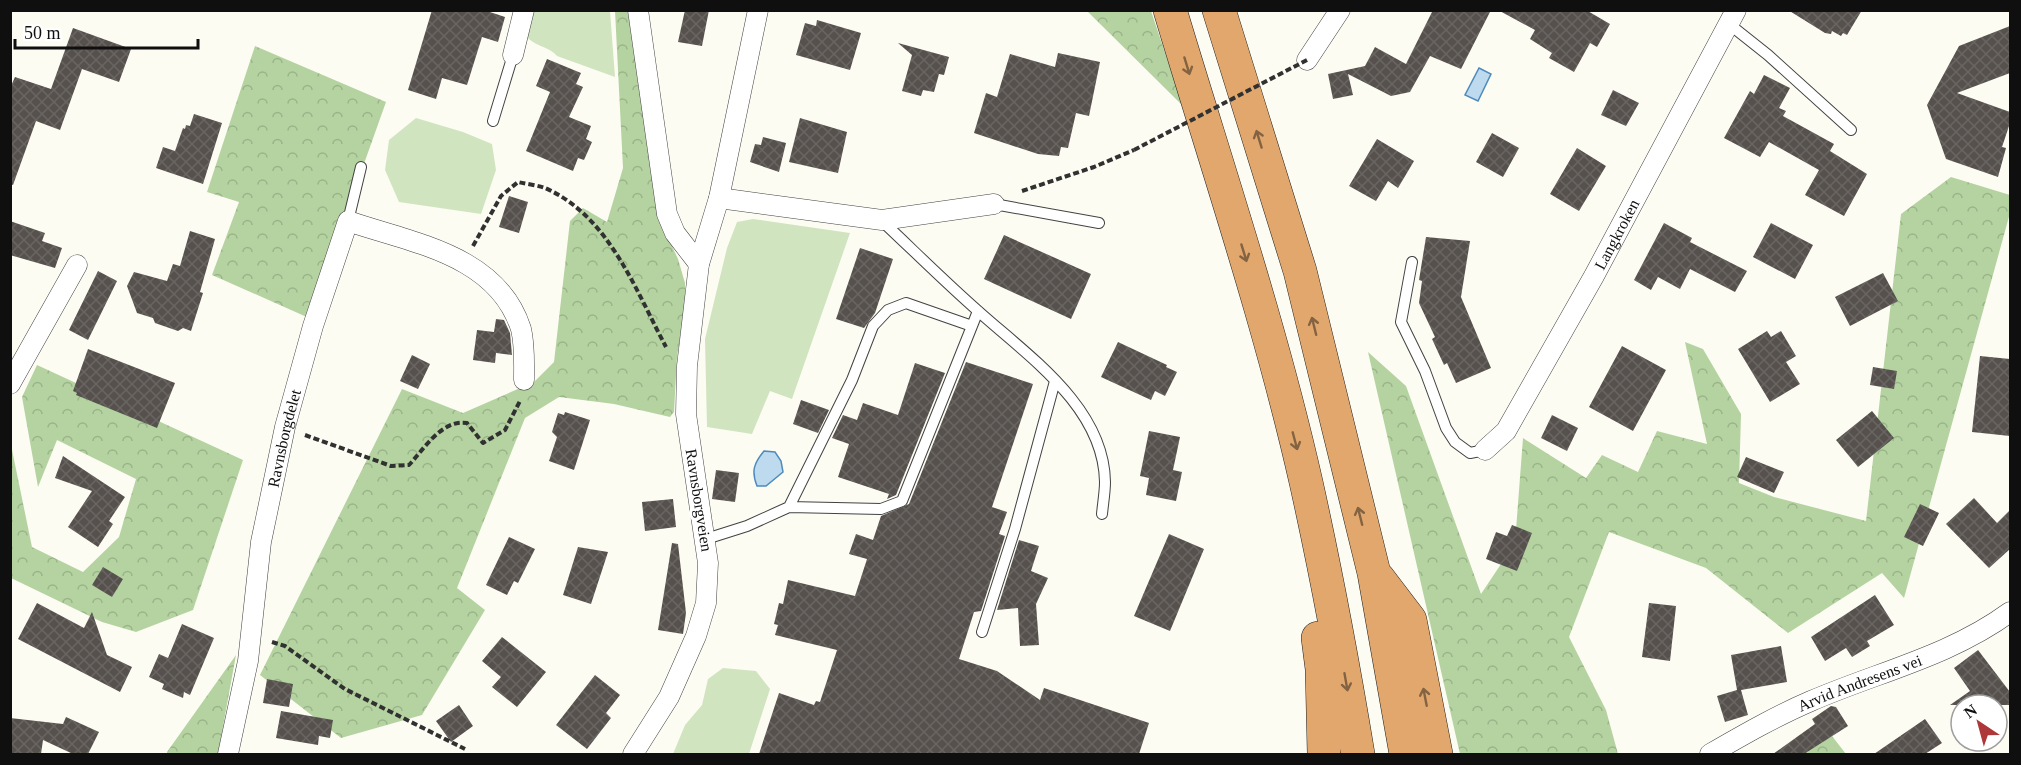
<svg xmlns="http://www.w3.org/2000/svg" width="2021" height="765" viewBox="0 0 2021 765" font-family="Georgia,serif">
  <defs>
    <pattern id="forest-crowns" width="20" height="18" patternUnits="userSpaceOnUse" patternTransform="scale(1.5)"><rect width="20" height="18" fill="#b5d3a1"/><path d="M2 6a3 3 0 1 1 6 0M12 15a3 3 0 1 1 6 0" fill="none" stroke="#9ab489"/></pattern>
    <pattern id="building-cross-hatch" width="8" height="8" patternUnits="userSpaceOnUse" patternTransform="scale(1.5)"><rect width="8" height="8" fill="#56514d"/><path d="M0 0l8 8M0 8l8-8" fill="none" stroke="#696562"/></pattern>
  </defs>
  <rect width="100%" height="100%" fill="#fdfcf3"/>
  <path fill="#d1e4c0" d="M 533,11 L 610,11 L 615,77 L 557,56 C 549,46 535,47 526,36 Z
    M 416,118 L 463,132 L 492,144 L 496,170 L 481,214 L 399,202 L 385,170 L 389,140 Z
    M 753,219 L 850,233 L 792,399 L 770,391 L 752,434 L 707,427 L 705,339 L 727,248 L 737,222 Z
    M 723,668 L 756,671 L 770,689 L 749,754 L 673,754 L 685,725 L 702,705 L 708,679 Z"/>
  <path fill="url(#forest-crowns)" d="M 615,11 L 628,11 L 658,216 L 678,259 L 685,283 L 685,306 L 677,357 L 674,412 L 670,417 L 614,404 L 559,397 L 525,418 L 457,588 L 485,610 L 422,715 L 341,738 L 260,675 L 402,389 L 463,413 L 534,382 L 554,362 L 570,221 L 583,208 L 607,222 L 623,168 Z
    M 1087,11 L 1151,11 L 1183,106 Z
    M 255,46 L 386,102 L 309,318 L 212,275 L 239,202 L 207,192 Z
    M 1951,177 L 2010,195 L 2010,213 L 1904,598 L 1882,573 L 1788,633 L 1706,568 L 1609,532 L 1569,637 L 1606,710 L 1618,754 L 1460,754 L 1368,352 L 1406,386 L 1481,594 L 1515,543 L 1523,438 L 1586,478 L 1602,455 L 1638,472 L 1657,431 L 1707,444 L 1685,342 L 1703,349 L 1741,414 L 1739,483 L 1774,497 L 1866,521 L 1901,214 Z
    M 37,365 L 243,460 L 193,610 L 136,632 L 102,622 L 11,578 L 10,440 L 32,547 L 83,572 L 119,537 L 136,479 L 57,440 L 38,487 L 22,397 Z
    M 236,655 L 218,754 L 167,754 L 167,752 Z
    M 1832,736 L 1846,754 L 1793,754 Z"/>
  <path fill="#bddaef" stroke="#4e8bbc" stroke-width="1.5" d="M 1479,68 L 1491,74 L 1478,101 L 1465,95 Z
    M 764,451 L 775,452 L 781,461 L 783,472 L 766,486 L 757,486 C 751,471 754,463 764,451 Z"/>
  <path fill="url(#building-cross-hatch)" d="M 432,10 L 484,10 L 505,17 L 498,42 L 482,37 L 467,85 L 442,78 L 436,99 L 408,90 Z
    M 685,10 L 709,10 L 702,46 L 678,42 Z
    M 1433,10 L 1491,10 L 1461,69 L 1430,56 L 1410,92 L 1391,96 L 1348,74 L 1353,95 L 1333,99 L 1328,74 L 1365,66 L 1375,47 L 1406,64 Z
    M 1498,10 L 1586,10 L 1610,24 L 1597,47 L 1590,43 L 1574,72 L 1549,58 L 1552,53 L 1530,39 L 1535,30 Z
    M 1788,10 L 1862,10 L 1847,35 L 1843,33 L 1841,36 L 1832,31 L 1831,34 L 1825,33 Z
    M 817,20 L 861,33 L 850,70 L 796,55 L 805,23 L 816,26 Z
    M 2010,26 L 2010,73 L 1957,93 L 2010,112 L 2010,123 L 2002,147 L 2006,148 L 1998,177 L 1946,159 L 1927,105 L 1959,46 Z
    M 73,28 L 131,49 L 119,82 L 82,69 L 60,130 L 36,121 L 13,185 L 10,184 L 10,88 L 15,77 L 51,89 Z
    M 898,43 L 949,57 L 944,75 L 939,74 L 934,92 L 923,90 L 921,96 L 902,91 L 912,55 Z
    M 1058,53 L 1100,62 L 1089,116 L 1076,113 L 1068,148 L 1061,147 L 1059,156 L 1038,154 L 974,133 L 986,93 L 997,97 L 1010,54 L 1055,67 Z
    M 547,59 L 581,73 L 576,84 L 583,87 L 569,117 L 591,126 L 586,139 L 592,142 L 584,160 L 578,158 L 573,171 L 526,151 L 550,92 L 536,86 Z
    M 1764,75 L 1790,88 L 1779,108 L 1786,111 L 1783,116 L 1834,144 L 1830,151 L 1867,174 L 1844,216 L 1805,195 L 1819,170 L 1769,142 L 1760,157 L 1724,138 L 1750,91 L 1754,94 Z
    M 1613,90 L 1639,103 L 1626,126 L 1601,115 Z
    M 194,114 L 222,123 L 203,184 L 156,168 L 163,147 L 175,151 L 183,128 L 185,129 L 186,125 L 190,126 Z
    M 800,118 L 847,132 L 838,173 L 789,162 Z
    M 1492,133 L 1519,148 L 1503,177 L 1476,162 Z
    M 763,137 L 786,143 L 779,172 L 750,162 L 755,144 L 761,145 Z
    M 1377,139 L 1414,161 L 1398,188 L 1388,181 L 1376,201 L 1349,186 Z
    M 1577,148 L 1606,166 L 1579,211 L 1550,194 Z
    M 509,196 L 528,202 L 519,233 L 499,227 Z
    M 10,221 L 45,233 L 42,241 L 62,248 L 55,268 L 10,255 Z
    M 1664,223 L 1692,238 L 1690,242 L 1747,271 L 1735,292 L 1690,269 L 1680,289 L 1658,277 L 1651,290 L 1634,280 Z
    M 1771,223 L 1813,245 L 1795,279 L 1753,257 Z
    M 190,231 L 215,239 L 200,292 L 203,293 L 191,331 L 183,328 L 178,331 L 155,323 L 153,318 L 137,313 L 127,286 L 134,272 L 167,281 L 173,264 L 180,266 Z
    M 1004,235 L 1091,274 L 1071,319 L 984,279 Z
    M 1426,237 L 1470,241 L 1461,297 L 1491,368 L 1456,383 L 1447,363 L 1444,365 L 1432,339 L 1435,337 L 1419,303 L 1422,281 L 1419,280 Z
    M 860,248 L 893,259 L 875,313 L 864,328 L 836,319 Z
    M 98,271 L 117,281 L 88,340 L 69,330 Z
    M 1883,273 L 1898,301 L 1850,326 L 1835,297 Z
    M 496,319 L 504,320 L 510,333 L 512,355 L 496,353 L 495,363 L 473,360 L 477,330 L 494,332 Z
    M 1767,331 L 1771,337 L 1781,331 L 1796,356 L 1786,362 L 1800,384 L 1770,402 L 1738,349 Z
    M 1118,342 L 1167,365 L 1166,367 L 1177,372 L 1165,396 L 1155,391 L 1151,400 L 1101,377 Z
    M 1622,346 L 1666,370 L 1633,431 L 1589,407 Z
    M 88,349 L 175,383 L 157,428 L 76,395 L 77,393 L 73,391 Z
    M 412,355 L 430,364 L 418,389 L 400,381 Z
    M 1980,356 L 2010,359 L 2010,436 L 1972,432 Z
    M 966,362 L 1033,384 L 992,507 L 1007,512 L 999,534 L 1005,536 L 981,611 L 974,612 L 959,659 L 997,671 L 1040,700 L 1044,688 L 1149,723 L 1139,754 L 759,754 L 779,693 L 814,705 L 816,701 L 820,702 L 837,650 L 775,635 L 778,625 L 774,624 L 779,603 L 783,604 L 788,580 L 855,596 L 867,559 L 849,554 L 856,534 L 873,540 L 881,516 L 909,504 Z
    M 915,363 L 945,373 L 896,495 L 887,499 L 889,494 L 838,477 L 849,444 L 832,438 L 843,415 L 857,420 L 863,403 L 898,415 Z
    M 1873,367 L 1897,371 L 1894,389 L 1870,385 Z
    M 801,400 L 829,410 L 818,433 L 793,424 Z
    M 1872,411 L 1894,438 L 1858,467 L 1836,440 Z
    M 565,412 L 590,420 L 574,470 L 549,461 L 557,437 L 552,432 L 558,413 L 564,415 Z
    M 1552,415 L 1578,428 L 1567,451 L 1541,438 Z
    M 1149,431 L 1180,437 L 1173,470 L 1182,472 L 1176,501 L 1146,495 L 1149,478 L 1140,476 Z
    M 63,456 L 125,497 L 109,521 L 113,524 L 98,547 L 68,527 L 92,491 L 55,478 Z
    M 1746,457 L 1784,472 L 1774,493 L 1737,477 Z
    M 716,470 L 739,473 L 735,502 L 712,499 Z
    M 1974,498 L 1997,523 L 2010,510 L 2010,549 L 1989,568 L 1946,524 Z
    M 673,499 L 676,527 L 645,531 L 642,502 Z
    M 1920,504 L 1939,513 L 1923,546 L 1904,537 Z
    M 1512,525 L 1532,533 L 1517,571 L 1486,559 L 1496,532 L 1507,536 Z
    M 1169,534 L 1204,549 L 1170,631 L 1134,616 Z
    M 509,537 L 535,549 L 518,583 L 514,581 L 507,595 L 486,585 Z
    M 1019,540 L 1039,546 L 1031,571 L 1048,578 L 1036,604 L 1039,645 L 1020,646 L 1018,608 L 997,610 Z
    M 672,543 L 678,544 L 686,613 L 683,634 L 658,630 Z
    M 578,547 L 608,552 L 591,604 L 563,595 Z
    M 103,567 L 123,579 L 112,597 L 92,585 Z
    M 1875,595 L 1894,625 L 1867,641 L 1870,646 L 1852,657 L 1846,648 L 1825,661 L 1811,637 Z
    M 37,603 L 84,628 L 92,612 L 107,655 L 132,667 L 120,692 L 18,639 Z
    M 1649,603 L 1676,606 L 1670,661 L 1642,657 Z
    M 182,624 L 214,638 L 190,695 L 184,692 L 183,698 L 162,689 L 164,684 L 149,677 L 159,654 L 168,658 Z
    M 502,637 L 546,672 L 517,707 L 492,687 L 501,677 L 482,661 Z
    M 1781,646 L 1787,682 L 1741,690 L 1748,715 L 1725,722 L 1717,696 L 1737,690 L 1731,655 Z
    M 1978,650 L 2010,692 L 2010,705 L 1950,705 L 1970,691 L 1954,668 Z
    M 595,675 L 620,695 L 606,713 L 611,718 L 587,749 L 556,725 Z
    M 267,679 L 293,684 L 289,707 L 263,703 Z
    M 459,705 L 473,726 L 451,742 L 436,721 Z
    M 1831,706 L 1836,707 L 1848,726 L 1804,754 L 1773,754 L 1815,724 L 1812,719 Z
    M 281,711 L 333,720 L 330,738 L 319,736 L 318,745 L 276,738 Z
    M 66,717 L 99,732 L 88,754 L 73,754 L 43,740 L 41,754 L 10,754 L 10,718 L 63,724 Z
    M 1925,719 L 1942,743 L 1925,754 L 1874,754 Z"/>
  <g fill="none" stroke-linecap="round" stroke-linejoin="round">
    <defs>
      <path id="lane" d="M 1729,24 L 1768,55 L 1851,130
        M 493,121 L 513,55
        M 994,204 L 1099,223
        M 348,221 L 361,167
        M 882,221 C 914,251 945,282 978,311 C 1028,356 1104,407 1105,482 C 1105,492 1103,503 1102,514
        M 1412,262 L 1401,322 L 1425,371 L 1446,428 L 1455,442 L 1470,453 L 1485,450
        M 789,507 L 852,380 L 873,326 L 888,310 L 906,303 L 972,326
        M 706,539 L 747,526 L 789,507 L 881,509 L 902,501 L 978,311
        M 982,632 L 1015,529 L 1055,381"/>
      <g id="street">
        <path d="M 638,10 L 667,214 L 675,233 L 699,264"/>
        <path d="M 513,55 L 524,10"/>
        <path d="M 1307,60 L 1340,10"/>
        <path d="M 719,198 L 882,220 L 994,204"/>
        <path d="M 10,384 L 77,265"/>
        <path id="s1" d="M 1485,450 L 1506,431 L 1594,276 L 1736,10"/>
        <path id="s2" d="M 228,754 L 248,661 L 261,542 L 285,427 L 313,326 L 348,221 C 411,243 497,254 521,329 C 525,345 524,364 524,380"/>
        <path d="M 633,754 L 669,697 L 696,636 L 706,603 L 708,563 L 686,414 L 687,366 L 699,264 L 719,198 L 758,10"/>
        <path id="s3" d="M 1710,754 C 1743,735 1776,716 1811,701 C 1878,672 1950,656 2010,612"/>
      </g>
      <path id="highway" d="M 1170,10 C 1217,167 1270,323 1306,482 C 1326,572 1343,663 1358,754
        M 1219,10 L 1300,271 L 1374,573 L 1406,754
        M 1378,578 L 1410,620 L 1436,754
        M 1318,638 L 1322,669 L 1324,754"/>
    </defs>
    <use href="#lane" stroke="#424242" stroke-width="12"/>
    <use href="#street" stroke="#424242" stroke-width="21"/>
    <use href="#highway" stroke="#202020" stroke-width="34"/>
    <path stroke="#313131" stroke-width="4" stroke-dasharray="6 3" stroke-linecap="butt" d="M 1022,191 L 1094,167 L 1134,150
      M 473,246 L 501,196 L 518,182 C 526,184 537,185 545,188 C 609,216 635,289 666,347
      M 305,435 L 391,466 L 409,465 C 424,449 442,419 467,423 L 483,443 L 505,430 L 520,401
      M 272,642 L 285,646 L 345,689 L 465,749"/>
    <use href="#lane" stroke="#fff" stroke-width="10"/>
    <use href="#street" stroke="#fff" stroke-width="20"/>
    <use href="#highway" stroke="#e2a76c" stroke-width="33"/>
    <path stroke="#313131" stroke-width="4" stroke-dasharray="6 3" stroke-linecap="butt" d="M 1134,150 L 1307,60"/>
  </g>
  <defs><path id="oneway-shaft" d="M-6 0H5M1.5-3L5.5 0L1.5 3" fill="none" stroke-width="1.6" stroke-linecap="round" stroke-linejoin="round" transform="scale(1.5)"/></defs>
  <g stroke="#836342">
    <use href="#oneway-shaft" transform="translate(1187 66) rotate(73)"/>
    <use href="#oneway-shaft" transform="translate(1259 139) rotate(-107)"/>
    <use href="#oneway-shaft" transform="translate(1244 253) rotate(73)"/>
    <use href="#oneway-shaft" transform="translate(1314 326) rotate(-104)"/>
    <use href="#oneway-shaft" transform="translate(1295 441) rotate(75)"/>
    <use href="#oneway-shaft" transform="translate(1360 516) rotate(-104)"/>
    <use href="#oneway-shaft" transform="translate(1346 682) rotate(80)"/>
    <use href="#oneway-shaft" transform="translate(1425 697) rotate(-101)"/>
  </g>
  <g text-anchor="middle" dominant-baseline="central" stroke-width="6" stroke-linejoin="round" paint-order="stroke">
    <g font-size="16" fill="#0f0f0f" stroke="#fff">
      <text stroke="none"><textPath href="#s1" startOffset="254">Langkroken</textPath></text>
      <text stroke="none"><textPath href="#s2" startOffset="321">Ravnsborgdelet</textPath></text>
      <text transform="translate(699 500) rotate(81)">Ravnsborgveien</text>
      <text stroke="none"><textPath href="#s3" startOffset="166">Arvid Andresens vei</textPath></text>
    </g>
  </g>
  <rect width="2021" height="765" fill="none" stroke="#0f0f0f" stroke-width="24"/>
  <g transform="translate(1979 723) rotate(324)"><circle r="28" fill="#ffffff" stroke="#9f9f9f" stroke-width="1.5"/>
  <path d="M0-4.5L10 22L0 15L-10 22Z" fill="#ae3839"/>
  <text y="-9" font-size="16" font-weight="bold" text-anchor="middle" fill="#0f0f0f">N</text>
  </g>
  <path d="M15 39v9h183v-9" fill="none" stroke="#0f0f0f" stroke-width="3"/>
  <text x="24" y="39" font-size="18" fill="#0f0f0f" stroke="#ffffff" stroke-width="4.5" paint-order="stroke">50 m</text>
</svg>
